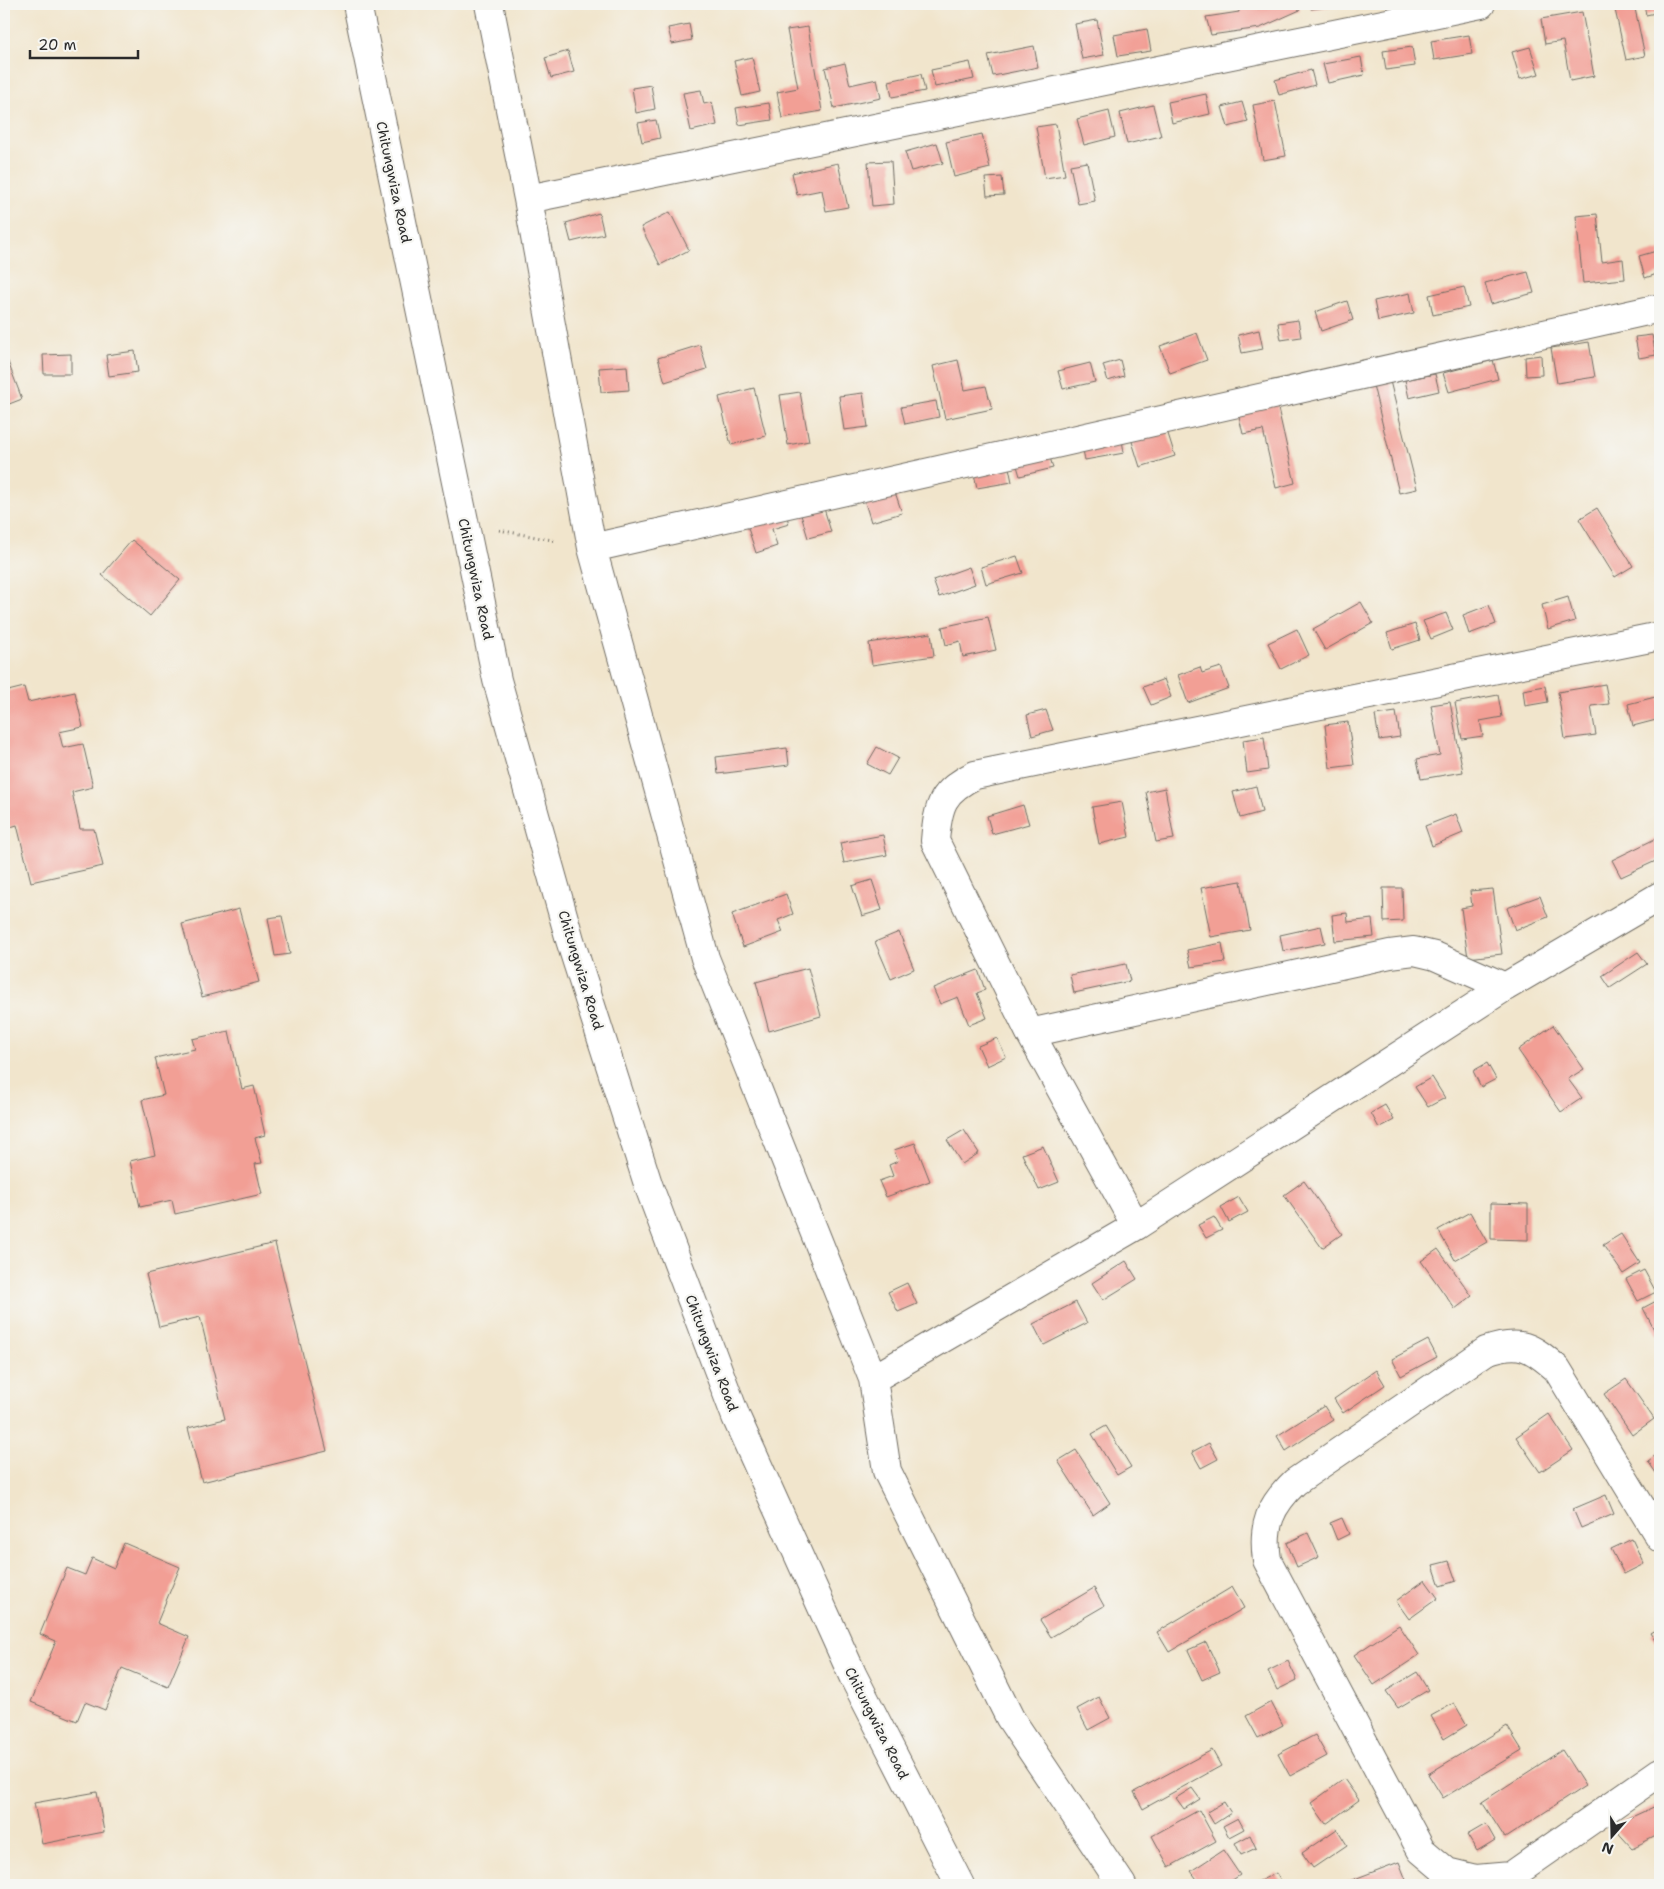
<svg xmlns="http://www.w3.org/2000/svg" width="1664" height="1889" viewBox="0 0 1664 1889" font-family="'Shantell Sans',sans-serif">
  <rect width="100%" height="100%" fill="#f6f6f2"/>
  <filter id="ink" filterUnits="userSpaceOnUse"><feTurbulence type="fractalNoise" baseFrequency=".02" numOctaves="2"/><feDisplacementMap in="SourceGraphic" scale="10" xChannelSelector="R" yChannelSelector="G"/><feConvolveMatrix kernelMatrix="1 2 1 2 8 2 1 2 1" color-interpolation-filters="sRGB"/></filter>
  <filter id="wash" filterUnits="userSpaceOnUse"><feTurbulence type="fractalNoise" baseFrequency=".0096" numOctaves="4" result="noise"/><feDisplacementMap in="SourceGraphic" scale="20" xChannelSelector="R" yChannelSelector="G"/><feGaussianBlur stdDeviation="1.12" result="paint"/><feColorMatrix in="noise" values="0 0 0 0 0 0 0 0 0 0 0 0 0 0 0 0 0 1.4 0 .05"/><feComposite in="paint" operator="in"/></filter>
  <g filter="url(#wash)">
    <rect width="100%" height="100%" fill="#f1e5cc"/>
    <g id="blocks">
      <path fill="#f29f95" d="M 1238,4 L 1258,4 L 1258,9 L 1268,4 L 1298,4 L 1300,10 L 1260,28 L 1211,35 L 1206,17 L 1239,12 Z
        M 1311,4 L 1343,4 L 1343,5 L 1311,9 Z
        M 1623,4 L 1634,4 L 1645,56 L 1626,60 L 1614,5 Z
        M 1644,4 L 1660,4 L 1660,12 L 1646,15 Z
        M 1582,12 L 1594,76 L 1570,81 L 1563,41 L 1545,44 L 1541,19 Z
        M 1097,20 L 1104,55 L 1082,59 L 1075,24 Z
        M 689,24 L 692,40 L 672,44 L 668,28 Z
        M 808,27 L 822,111 L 782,118 L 777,92 L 798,88 L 787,30 Z
        M 1147,29 L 1151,51 L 1118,56 L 1114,35 Z
        M 1469,35 L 1472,54 L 1434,60 L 1431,41 Z
        M 1034,46 L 1038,67 L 993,76 L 988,55 Z
        M 1412,47 L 1415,66 L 1386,70 L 1383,51 Z
        M 1530,47 L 1539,74 L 1520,79 L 1512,52 Z
        M 568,51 L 574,72 L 551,78 L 545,58 Z
        M 752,57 L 760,92 L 742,96 L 734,61 Z
        M 1361,57 L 1364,75 L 1328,83 L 1323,64 Z
        M 970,62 L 974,79 L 935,87 L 931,70 Z
        M 845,63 L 850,85 L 877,79 L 881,98 L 834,108 L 825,68 Z
        M 1311,70 L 1315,85 L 1279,95 L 1275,80 Z
        M 921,74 L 925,91 L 892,97 L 889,81 Z
        M 651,85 L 655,109 L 636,113 L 632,88 Z
        M 701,90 L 704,104 L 712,102 L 717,125 L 691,131 L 683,93 Z
        M 1206,94 L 1210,114 L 1172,123 L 1168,102 Z
        M 1275,101 L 1286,156 L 1263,160 L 1253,105 Z
        M 1242,102 L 1248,122 L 1228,127 L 1222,107 Z
        M 769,103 L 772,120 L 739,125 L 736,108 Z
        M 1153,105 L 1161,136 L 1127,144 L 1120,113 Z
        M 1109,111 L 1115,137 L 1084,145 L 1077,119 Z
        M 656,120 L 660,138 L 642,142 L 638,123 Z
        M 1056,124 L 1065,175 L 1045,178 L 1036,127 Z
        M 982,134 L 990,168 L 954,177 L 946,142 Z
        M 937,143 L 943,163 L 911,171 L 905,152 Z
        M 891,161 L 894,204 L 872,206 L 868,162 Z
        M 1087,162 L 1095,201 L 1078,204 L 1070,165 Z
        M 838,163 L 848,207 L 826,211 L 822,190 L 797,195 L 792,173 Z
        M 1002,177 L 1004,195 L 987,196 L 985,178 Z
        M 670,212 L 689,250 L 660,265 L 641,227 Z
        M 599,213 L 604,234 L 571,242 L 566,223 Z
        M 1597,214 L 1602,262 L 1623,259 L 1625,279 L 1583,283 L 1576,216 Z
        M 1660,250 L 1660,273 L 1645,278 L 1639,256 Z
        M 1528,272 L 1534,293 L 1491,304 L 1485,283 Z
        M 1464,287 L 1469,307 L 1433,315 L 1429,295 Z
        M 1410,293 L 1414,313 L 1378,321 L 1374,301 Z
        M 1347,301 L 1353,320 L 1321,331 L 1315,312 Z
        M 1298,320 L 1301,337 L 1281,340 L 1278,323 Z
        M 1259,330 L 1263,349 L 1242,353 L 1238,335 Z
        M 1197,333 L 1207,360 L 1170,373 L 1160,346 Z
        M 1652,335 L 1656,355 L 1639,358 L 1635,337 Z
        M 1589,342 L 1595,377 L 1557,383 L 1551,348 Z
        M 700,345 L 707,369 L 665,382 L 658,358 Z
        M 135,351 L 138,372 L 109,376 L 106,355 Z
        M 4,354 L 5,354 L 22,399 L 4,406 Z
        M 71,354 L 71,374 L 44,374 L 43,355 Z
        M 1541,355 L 1542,375 L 1526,376 L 1525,357 Z
        M 958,360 L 965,390 L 986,386 L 992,409 L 945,419 L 933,366 Z
        M 1120,360 L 1124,376 L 1108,381 L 1103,365 Z
        M 1493,360 L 1498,379 L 1449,392 L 1443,373 Z
        M 1090,363 L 1095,382 L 1063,389 L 1058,371 Z
        M 627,366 L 629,390 L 601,392 L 599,368 Z
        M 1435,374 L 1439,391 L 1409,398 L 1405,380 Z
        M 1390,381 L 1417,489 L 1399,493 L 1373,385 Z
        M 754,388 L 766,436 L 731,445 L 719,397 Z
        M 800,392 L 809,441 L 788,445 L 780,395 Z
        M 863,393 L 868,427 L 844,430 L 839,396 Z
        M 936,401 L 939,417 L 905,424 L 901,407 Z
        M 1277,404 L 1295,483 L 1276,488 L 1263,430 L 1243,434 L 1238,413 Z
        M 1164,421 L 1175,456 L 1140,467 L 1129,432 Z
        M 1121,433 L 1124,453 L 1085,460 L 1081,440 Z
        M 1048,450 L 1053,468 L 1020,476 L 1015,459 Z
        M 1007,458 L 1012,482 L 977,488 L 972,464 Z
        M 893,486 L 902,513 L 871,522 L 863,496 Z
        M 821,498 L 831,532 L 808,538 L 798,505 Z
        M 784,506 L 789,524 L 772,529 L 777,546 L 756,553 L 745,519 Z
        M 1597,508 L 1633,566 L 1615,577 L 1579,519 Z
        M 132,540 L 180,580 L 150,616 L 102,575 Z
        M 1017,556 L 1023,573 L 986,584 L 981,567 Z
        M 969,567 L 975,584 L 939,597 L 933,580 Z
        M 1568,597 L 1575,621 L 1548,629 L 1542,605 Z
        M 1361,602 L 1373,623 L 1325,650 L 1313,629 Z
        M 1489,605 L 1496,624 L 1469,634 L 1463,615 Z
        M 1446,613 L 1453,630 L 1431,639 L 1423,621 Z
        M 988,617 L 996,650 L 963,657 L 960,641 L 946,645 L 942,627 Z
        M 1415,624 L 1420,640 L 1392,649 L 1387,633 Z
        M 1297,629 L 1309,655 L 1281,669 L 1268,643 Z
        M 931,633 L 934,656 L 872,665 L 869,643 Z
        M 1200,667 L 1202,673 L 1221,667 L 1229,688 L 1188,703 L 1178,675 Z
        M 1164,679 L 1171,697 L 1151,705 L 1143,687 Z
        M 1605,684 L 1609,704 L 1591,706 L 1596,735 L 1565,739 L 1558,692 Z
        M 1545,686 L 1548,702 L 1525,706 L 1523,690 Z
        M 24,687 L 28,702 L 75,692 L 83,727 L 59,732 L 63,748 L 83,744 L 93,787 L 72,792 L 80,829 L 94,829 L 103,866 L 31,882 L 17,825 L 4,829 L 4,791 L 7,791 L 4,777 L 4,692 Z
        M 1498,695 L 1502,717 L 1480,721 L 1483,736 L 1462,739 L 1455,703 Z
        M 1659,696 L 1660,719 L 1633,726 L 1628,704 Z
        M 1450,702 L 1463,772 L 1421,779 L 1417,759 L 1440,755 L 1431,705 Z
        M 1046,710 L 1053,730 L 1032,736 L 1027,715 Z
        M 1396,712 L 1400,737 L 1379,740 L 1375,715 Z
        M 1348,722 L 1354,765 L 1330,768 L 1325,725 Z
        M 1264,737 L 1268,770 L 1247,773 L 1243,740 Z
        M 877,747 L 898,758 L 888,775 L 867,764 Z
        M 787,748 L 789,765 L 718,774 L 716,757 Z
        M 1256,786 L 1262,812 L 1240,818 L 1233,792 Z
        M 1165,788 L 1174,839 L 1156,842 L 1146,792 Z
        M 1122,802 L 1129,837 L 1099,844 L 1092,807 Z
        M 1023,805 L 1029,824 L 992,834 L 987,816 Z
        M 1456,814 L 1463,833 L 1432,846 L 1425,826 Z
        M 883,835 L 887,855 L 844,863 L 840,843 Z
        M 1659,837 L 1660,859 L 1621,877 L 1612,860 Z
        M 872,880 L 882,910 L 862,916 L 852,886 Z
        M 1241,881 L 1250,930 L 1211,937 L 1201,888 Z
        M 1383,888 L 1402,888 L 1403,921 L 1384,922 Z
        M 1493,889 L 1502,954 L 1468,958 L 1461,908 L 1472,906 L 1470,891 Z
        M 786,894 L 793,914 L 778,920 L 783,932 L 743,947 L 732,914 Z
        M 1540,896 L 1548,917 L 1515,930 L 1507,908 Z
        M 239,909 L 259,982 L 202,997 L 182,924 Z
        M 1347,913 L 1348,922 L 1372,919 L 1374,937 L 1335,941 L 1332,915 Z
        M 282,916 L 290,954 L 275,956 L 268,918 Z
        M 1321,926 L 1325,943 L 1283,951 L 1280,935 Z
        M 899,932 L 914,969 L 891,979 L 875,942 Z
        M 1222,943 L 1225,962 L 1191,967 L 1187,950 Z
        M 1638,952 L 1647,964 L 1610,988 L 1602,976 Z
        M 1126,964 L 1130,981 L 1074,993 L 1070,975 Z
        M 808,968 L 821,1016 L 769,1031 L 756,982 Z
        M 978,970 L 985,990 L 977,993 L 987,1018 L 969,1025 L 958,997 L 940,1004 L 933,988 Z
        M 1553,1025 L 1584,1069 L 1568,1079 L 1582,1098 L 1561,1112 L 1518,1050 Z
        M 229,1031 L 242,1089 L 254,1086 L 265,1135 L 255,1138 L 262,1163 L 255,1164 L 262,1194 L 175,1214 L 172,1200 L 140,1207 L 130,1161 L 155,1155 L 142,1100 L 164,1095 L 155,1058 L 195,1049 L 192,1039 Z
        M 997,1038 L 1006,1057 L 987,1066 L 978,1046 Z
        M 1487,1063 L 1496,1079 L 1481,1087 L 1473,1071 Z
        M 1432,1077 L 1445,1098 L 1428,1107 L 1415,1087 Z
        M 1385,1105 L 1394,1120 L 1379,1128 L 1371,1113 Z
        M 964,1130 L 979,1153 L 962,1164 L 947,1140 Z
        M 915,1143 L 930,1181 L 886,1197 L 879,1181 L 893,1176 L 889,1165 L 898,1161 L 894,1150 Z
        M 1043,1146 L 1059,1182 L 1039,1190 L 1022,1154 Z
        M 1304,1181 L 1342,1234 L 1322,1248 L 1284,1195 Z
        M 1239,1197 L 1248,1212 L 1229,1222 L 1221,1207 Z
        M 1491,1203 L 1528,1204 L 1528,1240 L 1491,1239 Z
        M 1470,1212 L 1487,1242 L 1455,1260 L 1438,1230 Z
        M 1214,1217 L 1222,1230 L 1206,1238 L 1198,1225 Z
        M 1621,1234 L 1640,1263 L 1623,1274 L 1603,1245 Z
        M 275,1243 L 327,1451 L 202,1482 L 188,1428 L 225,1419 L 200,1317 L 159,1327 L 146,1274 Z
        M 1438,1249 L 1472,1296 L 1455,1309 L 1421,1261 Z
        M 1126,1261 L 1137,1279 L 1103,1300 L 1092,1283 Z
        M 1644,1270 L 1656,1292 L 1638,1301 L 1626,1279 Z
        M 907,1283 L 917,1304 L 898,1312 L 888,1292 Z
        M 1660,1299 L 1660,1341 L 1643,1308 Z
        M 1076,1302 L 1087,1323 L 1044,1345 L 1033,1324 Z
        M 1428,1340 L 1437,1357 L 1401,1376 L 1392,1359 Z
        M 1376,1370 L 1385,1385 L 1343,1413 L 1334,1399 Z
        M 1626,1379 L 1654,1419 L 1632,1435 L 1604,1394 Z
        M 1324,1406 L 1333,1420 L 1286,1451 L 1277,1436 Z
        M 1549,1414 L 1573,1450 L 1540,1472 L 1516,1437 Z
        M 1106,1426 L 1131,1467 L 1117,1475 L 1092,1434 Z
        M 1209,1443 L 1218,1459 L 1201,1468 L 1192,1452 Z
        M 1076,1450 L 1110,1503 L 1093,1515 L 1058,1461 Z
        M 1660,1452 L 1660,1474 L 1658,1476 L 1648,1461 Z
        M 1606,1495 L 1614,1514 L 1581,1528 L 1573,1509 Z
        M 1342,1518 L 1349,1534 L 1337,1540 L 1330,1523 Z
        M 1308,1533 L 1319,1557 L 1297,1567 L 1287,1543 Z
        M 1632,1539 L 1644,1564 L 1624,1574 L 1611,1549 Z
        M 124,1543 L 180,1567 L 157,1623 L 189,1637 L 168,1687 L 122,1668 L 105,1710 L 85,1702 L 77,1721 L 31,1702 L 56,1641 L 40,1634 L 67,1568 L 85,1575 L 92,1558 L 114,1568 Z
        M 1449,1561 L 1456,1581 L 1440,1586 L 1433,1565 Z
        M 1425,1580 L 1438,1598 L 1409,1619 L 1396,1601 Z
        M 1232,1587 L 1244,1608 L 1169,1652 L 1157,1632 Z
        M 1094,1588 L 1104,1606 L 1051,1637 L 1040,1620 Z
        M 1399,1625 L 1419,1655 L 1374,1685 L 1354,1655 Z
        M 1660,1627 L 1660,1648 L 1650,1633 Z
        M 1206,1642 L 1220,1672 L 1202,1680 L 1188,1650 Z
        M 1288,1661 L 1297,1680 L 1277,1690 L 1268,1671 Z
        M 1417,1672 L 1428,1690 L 1398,1708 L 1386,1691 Z
        M 1099,1697 L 1110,1718 L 1088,1730 L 1077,1709 Z
        M 1271,1702 L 1283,1725 L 1258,1738 L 1246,1716 Z
        M 1454,1703 L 1467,1725 L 1444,1739 L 1431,1716 Z
        M 1507,1726 L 1522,1750 L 1443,1798 L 1428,1774 Z
        M 1315,1735 L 1327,1756 L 1290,1776 L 1278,1754 Z
        M 1212,1750 L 1221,1766 L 1143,1809 L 1134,1792 Z
        M 1562,1750 L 1585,1786 L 1505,1838 L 1482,1802 Z
        M 1344,1779 L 1359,1800 L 1326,1824 L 1311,1803 Z
        M 1192,1788 L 1200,1799 L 1184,1809 L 1176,1798 Z
        M 97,1792 L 104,1832 L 42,1844 L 34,1803 Z
        M 1224,1802 L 1231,1813 L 1214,1824 L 1207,1812 Z
        M 1658,1805 L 1660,1834 L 1632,1848 L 1612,1826 Z
        M 1199,1810 L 1216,1841 L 1169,1867 L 1152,1836 Z
        M 1238,1818 L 1244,1829 L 1229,1837 L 1223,1826 Z
        M 1486,1824 L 1495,1840 L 1477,1851 L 1467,1835 Z
        M 1337,1829 L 1347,1845 L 1313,1868 L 1302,1853 Z
        M 1250,1835 L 1256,1848 L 1241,1855 L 1235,1843 Z
        M 1223,1850 L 1240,1875 L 1225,1885 L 1201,1885 L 1191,1871 Z
        M 1399,1862 L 1408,1885 L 1345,1885 L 1344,1883 Z
        M 1276,1873 L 1283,1885 L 1251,1885 Z"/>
    </g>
  </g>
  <g filter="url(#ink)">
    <use href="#blocks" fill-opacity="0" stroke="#706c63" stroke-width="1"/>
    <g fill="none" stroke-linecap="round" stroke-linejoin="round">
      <defs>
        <path id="minor" d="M 489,4 L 528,199 L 592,548 L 705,958 L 873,1379 L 887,1471 L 1010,1718 L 1122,1885
          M 528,199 L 1481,4
          M 592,548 L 1660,308
          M 1030,1033 L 1390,954 L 1414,951 L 1435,956 L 1505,987
          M 1136,1226 L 1030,1033 L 935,841 C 938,805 942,791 975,775 L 1660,636
          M 873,1379 L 1136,1226 L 1505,987 L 1660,896
          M 1660,1538 L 1557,1369 C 1531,1346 1520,1339 1486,1351 L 1295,1482 C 1270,1506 1262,1525 1267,1560 L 1421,1850 L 1447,1872 L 1476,1879 L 1511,1876 L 1660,1772"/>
        <path id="major" d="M 357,4 L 497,680 L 570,940 L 649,1187 L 736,1417 L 853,1676 L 960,1885"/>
      </defs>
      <use href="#minor" stroke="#706c63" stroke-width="30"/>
      <use href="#major" stroke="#706c63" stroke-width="30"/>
      <path stroke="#706c63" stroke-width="3" stroke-dasharray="1 4" stroke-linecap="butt" d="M 499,530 L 557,541"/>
      <use href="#minor" stroke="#fff" stroke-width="28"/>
      <use href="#major" stroke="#fff" stroke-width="28"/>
    </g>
  </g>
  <g text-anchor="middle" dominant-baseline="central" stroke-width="4.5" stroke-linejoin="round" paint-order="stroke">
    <g font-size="14" fill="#2b2b2b" stroke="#f6f6f2">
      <text transform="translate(394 182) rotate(78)">Chitungwiza Road</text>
      <text transform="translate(476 579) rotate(78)">Chitungwiza Road</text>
      <text transform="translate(581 970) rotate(73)">Chitungwiza Road</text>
      <text transform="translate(712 1353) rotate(69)">Chitungwiza Road</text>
      <text transform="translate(877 1723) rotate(63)">Chitungwiza Road</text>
    </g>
  </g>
  <rect width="1664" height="1889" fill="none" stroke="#f6f6f2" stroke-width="20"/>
  <g transform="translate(1612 1836) rotate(200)" stroke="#f6f6f2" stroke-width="4" paint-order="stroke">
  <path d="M0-4L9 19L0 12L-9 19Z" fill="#2b2b2b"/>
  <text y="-8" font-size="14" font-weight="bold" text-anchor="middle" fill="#2b2b2b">N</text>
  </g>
  <path d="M30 50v8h108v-8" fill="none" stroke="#2b2b2b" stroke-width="2.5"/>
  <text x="38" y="50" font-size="15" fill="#2b2b2b" stroke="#f6f6f2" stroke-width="4" paint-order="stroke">20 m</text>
</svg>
